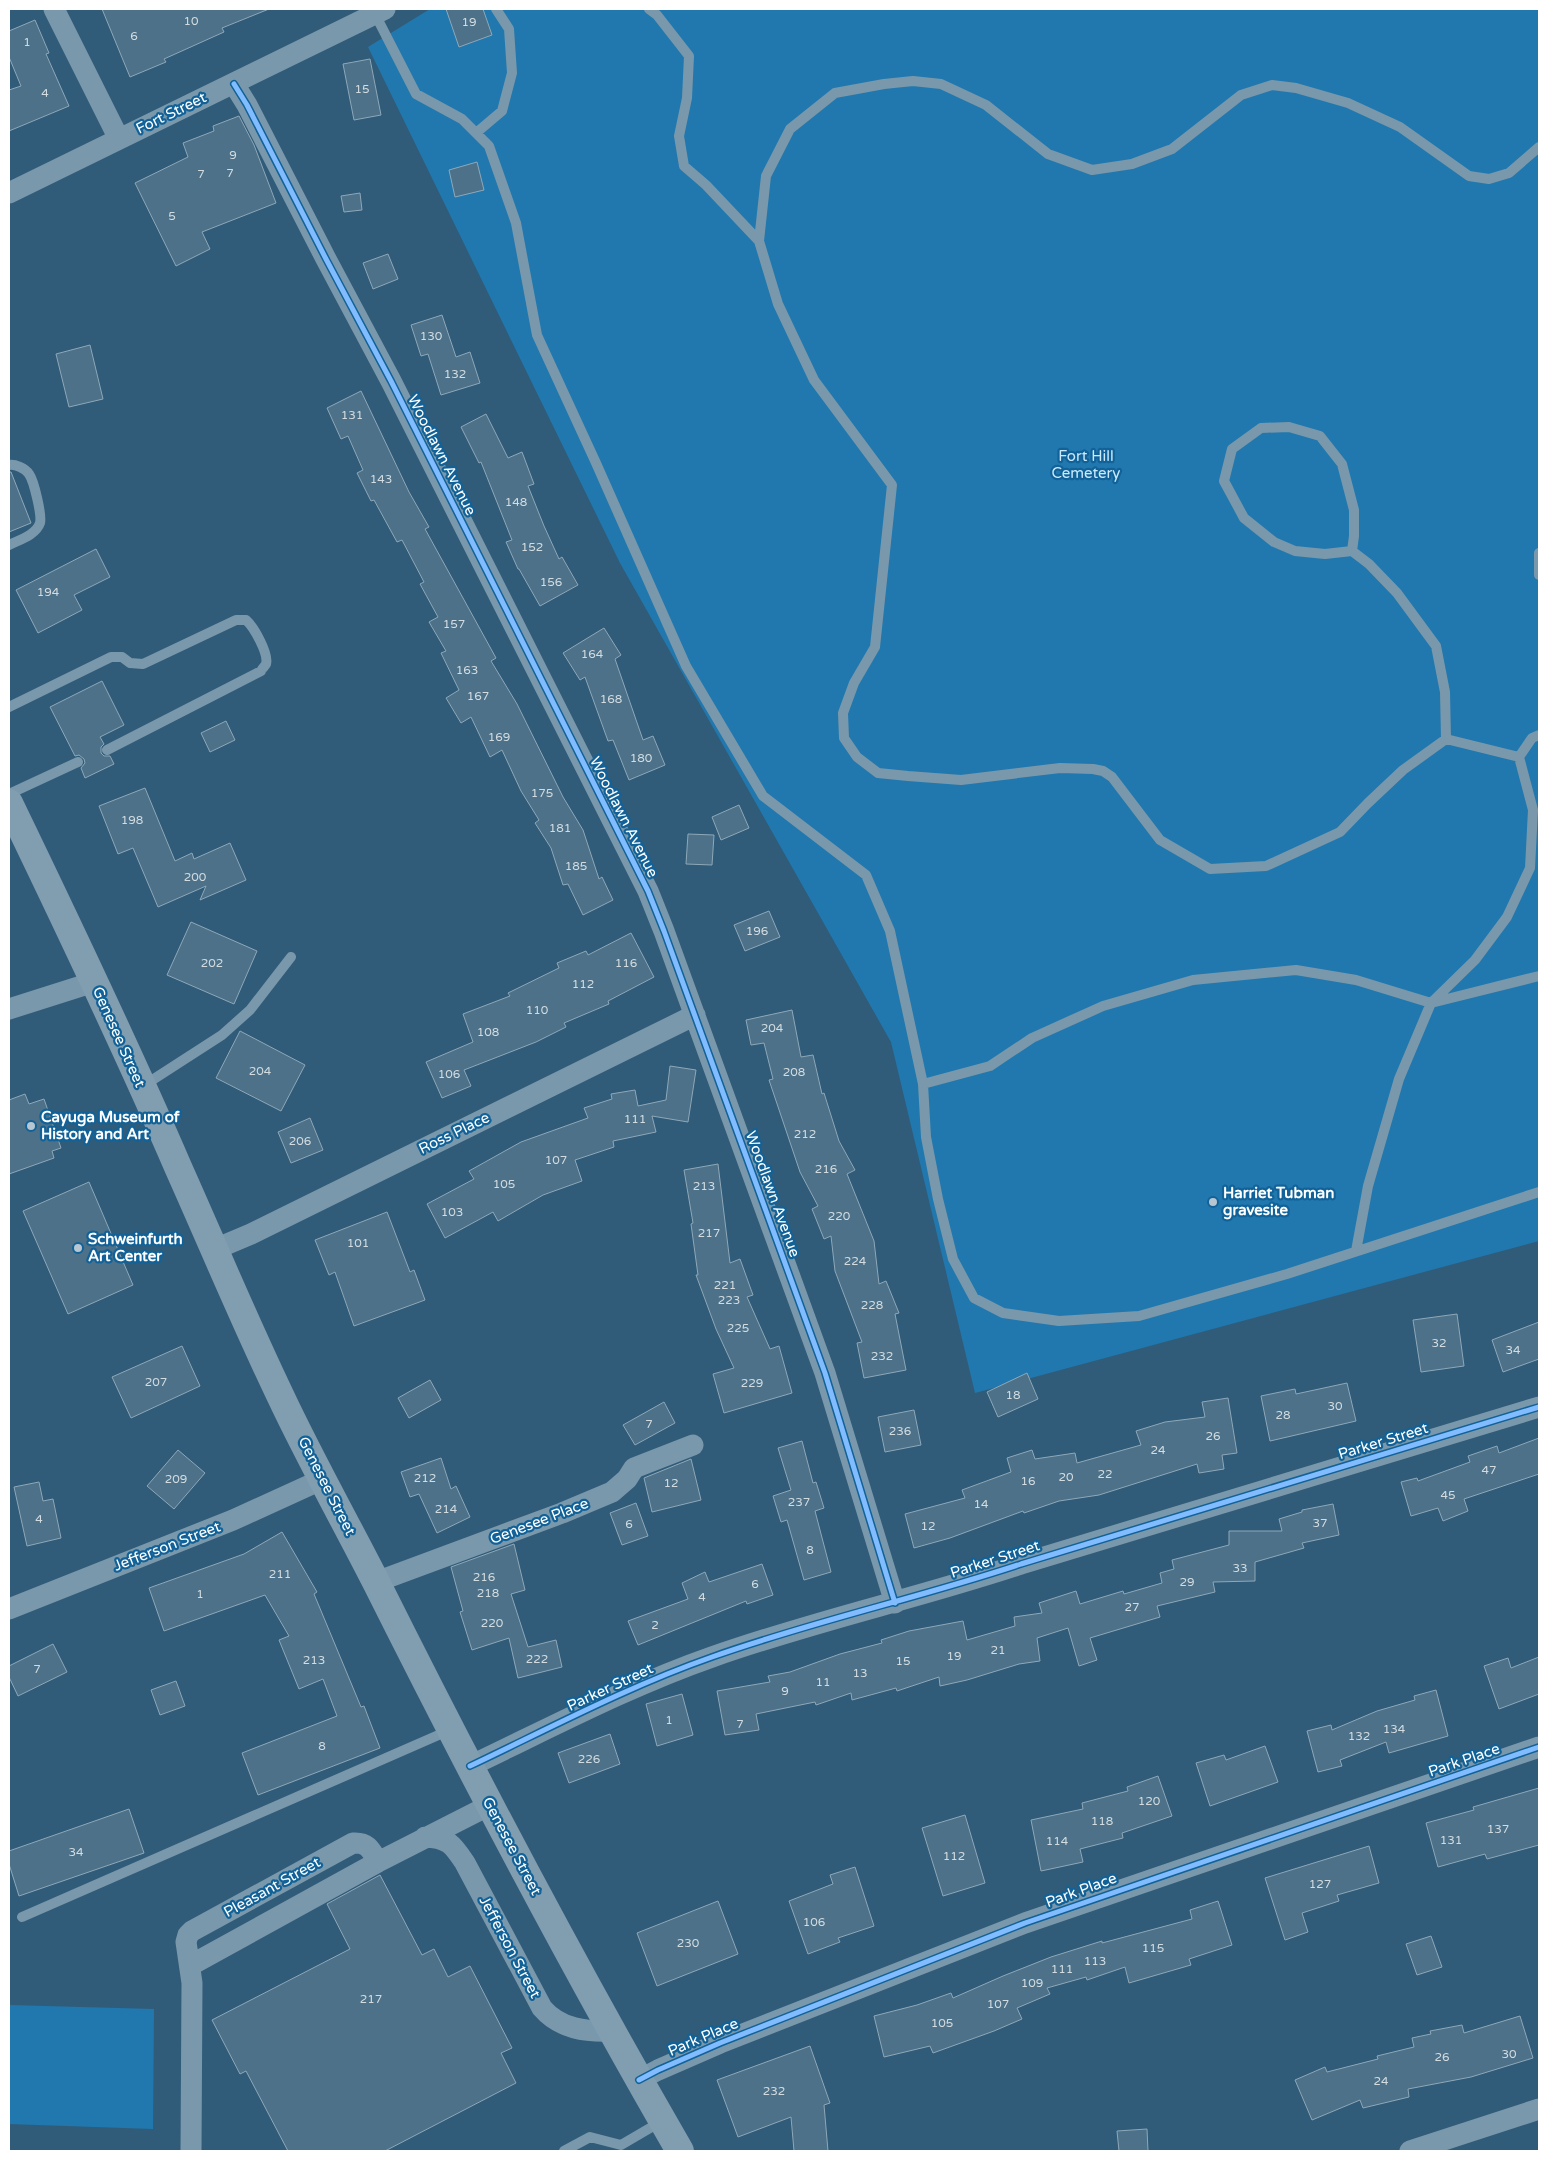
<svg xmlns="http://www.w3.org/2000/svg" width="1548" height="2160" viewBox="0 0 1548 2160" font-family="'Varela Round',sans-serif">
  <rect width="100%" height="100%" fill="#305c79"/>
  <path fill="#2178ae" d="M 430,9 L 1539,9 L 1539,1241 L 975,1393 L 891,1042 L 620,563 L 368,47 Z
    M 9,2005 L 154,2009 L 153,2129 L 9,2124 Z"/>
  <path fill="#4d7188" stroke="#8ea8b9" d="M 102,9 L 269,9 L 222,28 L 224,32 L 164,59 L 166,62 L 130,77 Z
    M 446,9 L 483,9 L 492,35 L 459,47 Z
    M 35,20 L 49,53 L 46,54 L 69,106 L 9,131 L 9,90 L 21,86 L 9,57 L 9,31 Z
    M 370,59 L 381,115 L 354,120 L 343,64 Z
    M 239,116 L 254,145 L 276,203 L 202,232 L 210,249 L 176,266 L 135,183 L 188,157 L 183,143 L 214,131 L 213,126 Z
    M 477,162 L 484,190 L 455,197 L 449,170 Z
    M 360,193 L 362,210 L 344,212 L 341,196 Z
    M 388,254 L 398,279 L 373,289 L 363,263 Z
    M 442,315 L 456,357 L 470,352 L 480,383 L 441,395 L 428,354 L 421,356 L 411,325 Z
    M 90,345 L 103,399 L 69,407 L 56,354 Z
    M 361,391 L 409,492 L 429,527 L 425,529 L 496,658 L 491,661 L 517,704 L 563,797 L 583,830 L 599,879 L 602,877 L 613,900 L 583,915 L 568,884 L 563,885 L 551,848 L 535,823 L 539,820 L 521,791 L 502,750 L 490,757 L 471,717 L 461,723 L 446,698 L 459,690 L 441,653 L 446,651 L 429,622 L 438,617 L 420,584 L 424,582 L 402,540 L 397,542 L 374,500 L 371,501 L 357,473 L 363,470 L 348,436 L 341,439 L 327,408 Z
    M 486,414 L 508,458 L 522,452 L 534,484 L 528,486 L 544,526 L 559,559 L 562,557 L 578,585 L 540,606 L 519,569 L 518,569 L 506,542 L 512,540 L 481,462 L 479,463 L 461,427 Z
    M 9,472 L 11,472 L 31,523 L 9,532 Z
    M 96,549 L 110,577 L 74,595 L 82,610 L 38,633 L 16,590 Z
    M 604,628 L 621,655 L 615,659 L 643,740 L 653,736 L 665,765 L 629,780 L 613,740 L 608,741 L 585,677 L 580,680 L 563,653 Z
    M 102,681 L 124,725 L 100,737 L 104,744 L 101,747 L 101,753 L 104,756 L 110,756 L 114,764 L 85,778 L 81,768 L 85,763 L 84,759 L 79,755 L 75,756 L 50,707 Z
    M 226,721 L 235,740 L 210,752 L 201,733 Z
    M 145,788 L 175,861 L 192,853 L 194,859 L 230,843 L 246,880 L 200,900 L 206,886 L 158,907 L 133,848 L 118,854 L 99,806 Z
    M 739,805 L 749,828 L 721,840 L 712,817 Z
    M 688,834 L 714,835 L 712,865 L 686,864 Z
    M 769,911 L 780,937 L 745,951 L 734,925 Z
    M 191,922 L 257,951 L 234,1004 L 167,975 Z
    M 631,933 L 654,977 L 608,1001 L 609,1004 L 564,1023 L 566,1027 L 536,1042 L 464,1070 L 471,1086 L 442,1098 L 426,1062 L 473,1042 L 463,1014 L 510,996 L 508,993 L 559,968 L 557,963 L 586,951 L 588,955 Z
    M 792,1010 L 801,1057 L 813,1055 L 822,1094 L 824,1093 L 839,1141 L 855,1170 L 847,1174 L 874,1241 L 879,1284 L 886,1281 L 899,1313 L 895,1314 L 906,1370 L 864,1378 L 857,1343 L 862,1342 L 835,1271 L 831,1236 L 824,1239 L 812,1209 L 818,1206 L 800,1172 L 769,1080 L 773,1079 L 764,1043 L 751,1045 L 746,1020 Z
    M 240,1031 L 305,1065 L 281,1111 L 216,1078 Z
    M 670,1066 L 696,1070 L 688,1122 L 652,1116 L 656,1132 L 613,1141 L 614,1147 L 575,1160 L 582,1181 L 543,1195 L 498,1221 L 493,1212 L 445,1238 L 427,1204 L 474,1179 L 469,1171 L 521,1142 L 588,1118 L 584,1108 L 612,1099 L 611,1094 L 635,1090 L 638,1106 L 666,1100 Z
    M 25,1094 L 29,1104 L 44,1099 L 61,1148 L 52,1151 L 54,1158 L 9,1174 L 9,1100 Z
    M 310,1118 L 323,1150 L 291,1163 L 278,1132 Z
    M 718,1164 L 730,1263 L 740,1259 L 753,1295 L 747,1297 L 770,1349 L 779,1346 L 792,1393 L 724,1413 L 713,1374 L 734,1368 L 716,1329 L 696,1275 L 698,1275 L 691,1224 L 693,1223 L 684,1170 Z
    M 89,1182 L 133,1285 L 68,1314 L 23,1211 Z
    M 387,1212 L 410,1272 L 414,1270 L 425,1300 L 354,1326 L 335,1272 L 329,1275 L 315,1240 Z
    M 1457,1314 L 1464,1366 L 1421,1372 L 1413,1320 Z
    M 1539,1322 L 1539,1359 L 1503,1372 L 1492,1340 Z
    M 182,1346 L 200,1386 L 131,1418 L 112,1377 Z
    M 1027,1373 L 1038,1399 L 998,1417 L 987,1392 Z
    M 430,1380 L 441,1400 L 409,1418 L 398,1398 Z
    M 1347,1383 L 1356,1421 L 1270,1441 L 1261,1396 L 1295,1389 L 1296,1394 Z
    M 1228,1398 L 1237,1453 L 1222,1455 L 1224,1469 L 1199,1473 L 1197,1464 L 1099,1495 L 1059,1501 L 1024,1513 L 1023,1511 L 950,1538 L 914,1548 L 905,1514 L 965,1498 L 962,1490 L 1011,1472 L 1007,1458 L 1032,1450 L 1035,1459 L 1075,1453 L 1077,1463 L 1141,1445 L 1136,1431 L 1165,1422 L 1205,1417 L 1202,1402 Z
    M 664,1402 L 675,1423 L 635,1445 L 623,1425 Z
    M 914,1410 L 921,1445 L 885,1452 L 878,1417 Z
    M 1539,1438 L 1539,1474 L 1464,1499 L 1468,1511 L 1443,1521 L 1438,1508 L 1411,1516 L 1401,1482 L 1417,1478 L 1418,1481 L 1470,1462 L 1468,1456 L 1497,1446 L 1499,1453 Z
    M 802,1441 L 813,1483 L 816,1482 L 824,1508 L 815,1511 L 831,1572 L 804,1580 L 787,1520 L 781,1522 L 773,1496 L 791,1490 L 778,1448 Z
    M 178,1450 L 205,1473 L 174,1509 L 147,1486 Z
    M 441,1458 L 451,1489 L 456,1486 L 470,1517 L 437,1533 L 419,1494 L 410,1497 L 401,1472 Z
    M 691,1459 L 701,1500 L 652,1512 L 644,1478 Z
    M 39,1482 L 43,1501 L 53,1499 L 61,1538 L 27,1546 L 14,1487 Z
    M 636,1503 L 648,1536 L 622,1545 L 610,1513 Z
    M 1333,1504 L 1339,1535 L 1302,1543 L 1304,1548 L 1255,1562 L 1255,1581 L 1213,1582 L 1215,1592 L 1157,1606 L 1160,1617 L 1090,1638 L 1097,1660 L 1079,1666 L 1068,1628 L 1037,1638 L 1040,1661 L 1019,1664 L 967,1680 L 940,1686 L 939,1677 L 897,1691 L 896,1688 L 852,1700 L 851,1693 L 816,1705 L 815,1702 L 756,1714 L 759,1730 L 725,1735 L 717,1691 L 770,1682 L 768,1676 L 790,1672 L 840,1654 L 882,1643 L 881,1640 L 909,1631 L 963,1621 L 967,1640 L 1015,1626 L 1014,1617 L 1042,1613 L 1039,1603 L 1076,1591 L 1080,1604 L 1123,1591 L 1124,1594 L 1162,1583 L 1160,1573 L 1174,1569 L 1172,1560 L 1229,1545 L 1229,1531 L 1282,1531 L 1279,1519 L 1302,1512 L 1302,1510 Z
    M 282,1532 L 317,1592 L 314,1594 L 361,1707 L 364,1706 L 380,1748 L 258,1795 L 242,1753 L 337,1716 L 323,1679 L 299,1689 L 279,1640 L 289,1636 L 265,1595 L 164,1631 L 149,1588 L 244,1554 Z
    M 514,1544 L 525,1590 L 511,1594 L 528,1647 L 556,1640 L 562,1667 L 518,1678 L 509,1638 L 472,1650 L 460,1612 L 463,1611 L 451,1567 Z
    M 762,1564 L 773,1595 L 747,1604 L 746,1601 L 638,1645 L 628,1621 L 688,1599 L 682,1583 L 705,1572 L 709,1582 Z
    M 53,1644 L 67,1672 L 18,1696 L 9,1677 L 9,1666 Z
    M 1539,1657 L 1539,1694 L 1499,1709 L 1484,1666 L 1508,1658 L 1511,1668 Z
    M 176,1681 L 185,1706 L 160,1715 L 151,1690 Z
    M 1436,1690 L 1448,1736 L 1389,1753 L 1386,1742 L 1340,1760 L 1342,1766 L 1318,1772 L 1307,1731 L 1331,1725 L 1332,1730 L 1377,1711 L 1415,1700 L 1414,1696 Z
    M 682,1694 L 693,1735 L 657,1746 L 646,1704 Z
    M 610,1734 L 620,1764 L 569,1783 L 558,1753 Z
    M 1265,1746 L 1278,1782 L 1210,1806 L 1196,1763 L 1224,1755 L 1226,1760 Z
    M 1158,1776 L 1172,1816 L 1122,1833 L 1123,1838 L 1080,1849 L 1083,1862 L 1041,1871 L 1031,1820 L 1083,1809 L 1082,1803 L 1128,1791 L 1127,1787 Z
    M 1539,1788 L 1539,1845 L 1487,1859 L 1485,1854 L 1438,1867 L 1426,1823 L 1474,1810 L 1473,1807 Z
    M 129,1809 L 144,1853 L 19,1896 L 9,1864 L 9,1851 Z
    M 965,1815 L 985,1883 L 943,1896 L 922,1828 Z
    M 1369,1846 L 1379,1883 L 1337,1895 L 1339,1901 L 1302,1913 L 1308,1932 L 1285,1940 L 1265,1878 Z
    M 855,1867 L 874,1926 L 838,1938 L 840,1942 L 808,1954 L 789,1901 L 833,1884 L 830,1875 Z
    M 380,1875 L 422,1955 L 434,1949 L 448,1977 L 470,1966 L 512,2048 L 501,2053 L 516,2083 L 385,2151 L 288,2151 L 246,2071 L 240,2074 L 212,2020 L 350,1949 L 327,1904 Z
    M 718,1901 L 738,1954 L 657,1986 L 637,1933 Z
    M 1218,1901 L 1232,1945 L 1189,1959 L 1191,1965 L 1129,1983 L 1125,1967 L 1087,1980 L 1086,1977 L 1047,1988 L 1050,1994 L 1017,2008 L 1022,2019 L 994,2031 L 933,2053 L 930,2046 L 884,2057 L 874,2016 L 917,2005 L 951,1993 L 953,1998 L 1003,1976 L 1051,1957 L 1102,1941 L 1102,1943 L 1192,1919 L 1190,1910 Z
    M 1431,1936 L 1442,1967 L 1417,1975 L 1406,1944 Z
    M 1520,2016 L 1533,2058 L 1471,2077 L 1408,2089 L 1409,2097 L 1363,2108 L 1360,2100 L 1312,2120 L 1295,2080 L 1325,2067 L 1327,2072 L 1378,2059 L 1377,2056 L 1414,2047 L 1412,2038 L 1431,2034 L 1430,2031 L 1462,2025 L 1464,2033 Z
    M 810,2046 L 830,2103 L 824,2105 L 828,2151 L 794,2151 L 791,2117 L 738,2137 L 717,2080 Z
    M 1147,2129 L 1148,2151 L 1119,2151 L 1117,2131 Z"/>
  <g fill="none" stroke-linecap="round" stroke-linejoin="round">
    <path stroke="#7a98ab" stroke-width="10" d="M 649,9 L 657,15 L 689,56 L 687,98 L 679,136 L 684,166 L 706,185 L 759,241
      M 375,14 L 416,94 L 462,119 L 489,146 L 516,223 L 537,335 L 596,463 L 686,666 L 763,796 L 866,875 L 890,931 L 923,1084 L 990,1066 L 1032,1038 L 1103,1006 L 1193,980 L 1296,970 L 1356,980 L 1431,1003 L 1539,976
      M 476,133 L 502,111 L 512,73 L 509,29 L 496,9
      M 1539,147 L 1509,173 L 1489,179 L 1469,176 L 1400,127 L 1348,103 L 1296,88 L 1272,85 L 1241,95 L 1172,149 L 1132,164 L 1092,170 L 1048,154 L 986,105 L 941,84 L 913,81 L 884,84 L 835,93 L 790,129 L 766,176 L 759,241 L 778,304 L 814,380 L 892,485 L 875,647 L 854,683 L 843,713 L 844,738 L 857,757 L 878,773 L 908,776 L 961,780 L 1060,768 L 1093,769 L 1103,771 L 1112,777 L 1160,840 L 1210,869 L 1266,866 L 1340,832 L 1368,803 L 1403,770 L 1446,739 L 1519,757 L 1532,738 L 1539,735
      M 9,465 C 15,464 25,468 29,474 C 34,481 42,515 40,523 C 36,535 19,540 9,545
      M 1352,551 L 1354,536 L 1354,510 L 1342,464 L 1320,436 L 1289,427 L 1261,428 L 1232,449 L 1224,481 L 1244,518 L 1274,542 L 1295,551 L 1325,554 L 1352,551 L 1369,564 L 1397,593 L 1436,646 L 1445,692 L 1446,739
      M 1539,553 L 1539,575
      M 9,707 L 111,657 L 122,657 L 130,663 L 143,664 L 236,620 L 246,620 C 254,627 269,654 266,664 C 265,666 261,670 261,671 L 107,750
      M 9,794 L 78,762
      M 923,1084 L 926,1137 L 938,1199 L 953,1259 L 974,1298 L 1003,1313 L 1059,1321 L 1139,1316 L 1287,1274 L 1539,1192
      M 143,1086 L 222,1035 L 250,1010 L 291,957
      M 1356,1251 L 1368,1186 L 1399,1079 L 1431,1003 L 1475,960 L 1507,917 L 1530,868 L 1533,810 L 1519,757
      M 22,1917 L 450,1730
      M 564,2151 L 590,2137 L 621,2145 L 662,2121"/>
    <path stroke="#7a98ab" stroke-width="21" d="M 54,9 L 119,139
      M 234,84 L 247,105 L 326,259 L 391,381 L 648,891 L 664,931 L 825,1373 L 895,1603
      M 9,193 L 385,9
      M 9,1009 L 94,982
      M 213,1250 L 251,1234 L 695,1015
      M 376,1582 L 562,1513 L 612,1492 L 627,1479 L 634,1468 L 693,1445
      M 9,1609 L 233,1520 L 323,1479
      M 470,1766 C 550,1728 629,1686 712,1657 C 813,1621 919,1598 1021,1564 L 1539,1407
      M 425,1837 C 449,1838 453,1845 465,1863 L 542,2008 C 560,2029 586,2032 612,2031
      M 191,1965 L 378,1862 L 490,1805
      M 639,2080 L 658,2070 L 720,2043 L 1025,1923 L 1539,1747
      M 191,2151 L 192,1983 L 186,1942 L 188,1935 L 192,1931 L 353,1843 C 368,1842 371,1850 378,1862
      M 1410,2151 L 1539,2109"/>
    <path stroke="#819db0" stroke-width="28" d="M 9,803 C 67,923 125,1044 178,1167 C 212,1243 244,1320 280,1395 C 310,1459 345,1521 377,1584 C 473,1776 573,1966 680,2151"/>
    <defs>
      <path id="cycleway" d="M 234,84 L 247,105 L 326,259 L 391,381 L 648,891 L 664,931 L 825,1373 L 895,1603
        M 470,1766 C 550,1728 629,1686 712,1657 C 813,1621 919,1598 1021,1564 L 1539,1407
        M 639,2080 L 658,2070 L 720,2043 L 1025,1923 L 1539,1747"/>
    </defs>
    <use href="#cycleway" stroke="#116298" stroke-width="8"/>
    <use href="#cycleway" stroke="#80bcff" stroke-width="5"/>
  </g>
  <g fill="#b7c6d0" stroke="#116298" stroke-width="2">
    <circle cx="31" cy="1126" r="5"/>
    <circle cx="1213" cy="1202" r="5"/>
    <circle cx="78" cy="1248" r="5"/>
  </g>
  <g text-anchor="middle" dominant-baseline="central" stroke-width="4.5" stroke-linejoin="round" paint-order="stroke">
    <g font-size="12" fill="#d2dce1">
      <text x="191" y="21">10</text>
      <text x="469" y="22">19</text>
      <text x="134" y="36">6</text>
      <text x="27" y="42">1</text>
      <text x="362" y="89">15</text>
      <text x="45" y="93">4</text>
      <text x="233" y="155">9</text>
      <text x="230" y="173">7</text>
      <text x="201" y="174">7</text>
      <text x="172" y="216">5</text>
      <text x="431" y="336">130</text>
      <text x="455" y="374">132</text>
      <text x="352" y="415">131</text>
      <text x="381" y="479">143</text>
      <text x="516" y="502">148</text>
      <text x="532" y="547">152</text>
      <text x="551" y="582">156</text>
      <text x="48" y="592">194</text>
      <text x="454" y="624">157</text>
      <text x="592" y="654">164</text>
      <text x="467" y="670">163</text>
      <text x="478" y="696">167</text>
      <text x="611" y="699">168</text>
      <text x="499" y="737">169</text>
      <text x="641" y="758">180</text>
      <text x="542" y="793">175</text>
      <text x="132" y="820">198</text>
      <text x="560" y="828">181</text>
      <text x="576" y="866">185</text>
      <text x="195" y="877">200</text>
      <text x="757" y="931">196</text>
      <text x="212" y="963">202</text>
      <text x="626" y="963">116</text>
      <text x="583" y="984">112</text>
      <text x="537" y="1010">110</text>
      <text x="772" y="1028">204</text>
      <text x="488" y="1032">108</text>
      <text x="260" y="1071">204</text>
      <text x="794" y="1072">208</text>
      <text x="449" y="1074">106</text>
      <text x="635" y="1119">111</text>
      <text x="805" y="1134">212</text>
      <text x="300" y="1141">206</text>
      <text x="556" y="1160">107</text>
      <text x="826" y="1169">216</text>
      <text x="504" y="1184">105</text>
      <text x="704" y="1186">213</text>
      <text x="452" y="1212">103</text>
      <text x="839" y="1216">220</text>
      <text x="709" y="1233">217</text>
      <text x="358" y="1243">101</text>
      <text x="855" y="1261">224</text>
      <text x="725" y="1285">221</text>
      <text x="729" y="1300">223</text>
      <text x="872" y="1305">228</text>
      <text x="738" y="1328">225</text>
      <text x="1439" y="1343">32</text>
      <text x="1513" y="1350">34</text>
      <text x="882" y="1356">232</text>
      <text x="156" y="1382">207</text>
      <text x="752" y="1383">229</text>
      <text x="1013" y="1395">18</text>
      <text x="1335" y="1406">30</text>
      <text x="1283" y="1415">28</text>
      <text x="649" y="1424">7</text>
      <text x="900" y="1431">236</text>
      <text x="1213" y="1436">26</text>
      <text x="1158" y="1450">24</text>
      <text x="1489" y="1470">47</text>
      <text x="1105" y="1474">22</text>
      <text x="1066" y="1477">20</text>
      <text x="425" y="1478">212</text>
      <text x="176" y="1479">209</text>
      <text x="1028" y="1481">16</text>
      <text x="671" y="1483">12</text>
      <text x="1448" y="1495">45</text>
      <text x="799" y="1502">237</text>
      <text x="981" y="1504">14</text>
      <text x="446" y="1509">214</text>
      <text x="39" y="1519">4</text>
      <text x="1320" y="1523">37</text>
      <text x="629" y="1524">6</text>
      <text x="928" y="1526">12</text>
      <text x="810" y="1550">8</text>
      <text x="1240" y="1568">33</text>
      <text x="280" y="1574">211</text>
      <text x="484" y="1577">216</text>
      <text x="1187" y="1582">29</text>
      <text x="755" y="1584">6</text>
      <text x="488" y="1593">218</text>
      <text x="200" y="1594">1</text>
      <text x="702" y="1597">4</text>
      <text x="1132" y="1607">27</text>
      <text x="492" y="1623">220</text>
      <text x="655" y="1625">2</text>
      <text x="998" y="1650">21</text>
      <text x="954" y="1656">19</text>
      <text x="537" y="1659">222</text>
      <text x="314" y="1660">213</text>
      <text x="903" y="1661">15</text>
      <text x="37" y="1669">7</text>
      <text x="860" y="1673">13</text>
      <text x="823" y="1682">11</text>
      <text x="785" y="1691">9</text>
      <text x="669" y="1720">1</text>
      <text x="740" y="1724">7</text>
      <text x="1394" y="1729">134</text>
      <text x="1359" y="1736">132</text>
      <text x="322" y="1746">8</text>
      <text x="589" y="1759">226</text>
      <text x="1149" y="1801">120</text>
      <text x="1102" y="1821">118</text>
      <text x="1498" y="1829">137</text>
      <text x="1451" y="1840">131</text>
      <text x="1057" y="1841">114</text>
      <text x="76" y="1852">34</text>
      <text x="954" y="1856">112</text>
      <text x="1320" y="1884">127</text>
      <text x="814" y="1922">106</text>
      <text x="688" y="1943">230</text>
      <text x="1153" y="1948">115</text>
      <text x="1095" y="1961">113</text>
      <text x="1062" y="1969">111</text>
      <text x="1032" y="1983">109</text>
      <text x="371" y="1999">217</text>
      <text x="998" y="2004">107</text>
      <text x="942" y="2023">105</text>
      <text x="1509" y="2054">30</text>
      <text x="1442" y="2057">26</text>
      <text x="1381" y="2081">24</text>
      <text x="774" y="2091">232</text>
    </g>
    <g font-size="15" fill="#fff" stroke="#116298">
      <text transform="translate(171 113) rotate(-26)">Fort Street</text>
      <text transform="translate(442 455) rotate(63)">Woodlawn Avenue</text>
      <text transform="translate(624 817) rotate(63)">Woodlawn Avenue</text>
      <text transform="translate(119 1037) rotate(66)">Genesee Street</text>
      <text transform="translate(454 1133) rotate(-26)">Ross Place</text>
      <text transform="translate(773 1194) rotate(70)">Woodlawn Avenue</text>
      <text transform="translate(1383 1441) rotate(-17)">Parker Street</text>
      <text transform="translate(327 1486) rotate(63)">Genesee Street</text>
      <text transform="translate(539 1521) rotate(-21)">Genesee Place</text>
      <text transform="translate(167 1546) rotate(-21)">Jefferson Street</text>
      <text transform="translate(995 1559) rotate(-18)">Parker Street</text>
      <text transform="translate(610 1687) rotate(-25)">Parker Street</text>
      <text transform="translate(1464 1760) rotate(-19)">Park Place</text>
      <text transform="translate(512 1846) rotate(62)">Genesee Street</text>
      <text transform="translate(272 1887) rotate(-29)">Pleasant Street</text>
      <text transform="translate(1081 1890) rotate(-20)">Park Place</text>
      <text transform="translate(510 1947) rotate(62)">Jefferson Street</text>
      <text transform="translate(703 2037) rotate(-23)">Park Place</text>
    </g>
    <g font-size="15" fill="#caeafe" stroke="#116298">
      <text x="1086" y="456">Fort Hill<tspan x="1086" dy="17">Cemetery</tspan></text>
    </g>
    <g font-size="15" font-weight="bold" fill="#fff" stroke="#116298" text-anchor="start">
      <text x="41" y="1117">Cayuga Museum of<tspan x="41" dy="17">History and Art</tspan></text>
      <text x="1223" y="1193">Harriet Tubman<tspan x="1223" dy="17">gravesite</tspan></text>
      <text x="88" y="1239">Schweinfurth<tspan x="88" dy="17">Art Center</tspan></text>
    </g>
  </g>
  <rect width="1548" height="2160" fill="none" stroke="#ffffff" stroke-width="20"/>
</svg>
